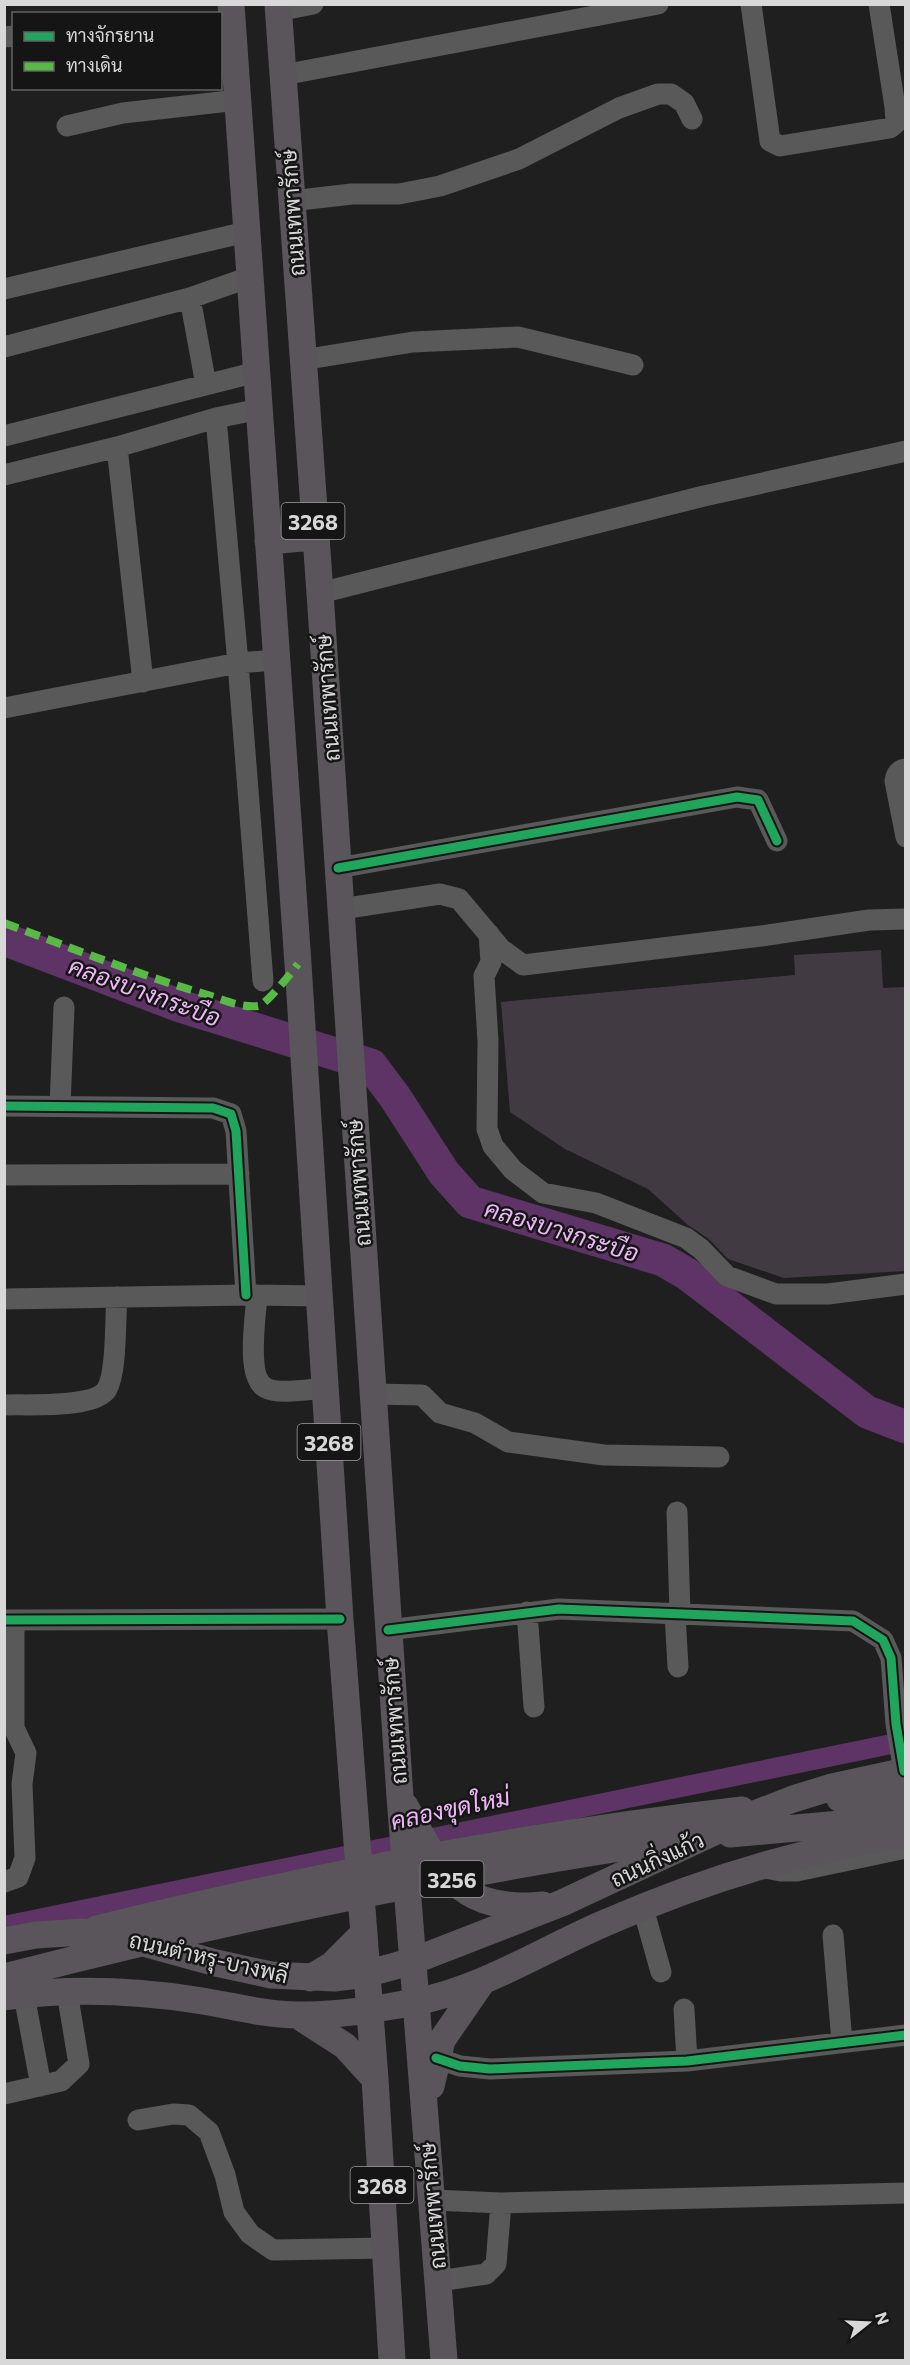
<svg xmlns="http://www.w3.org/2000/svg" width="910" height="2365" viewBox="0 0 910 2365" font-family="Commissioner,Sarabun,sans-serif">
  <rect width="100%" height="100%" fill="#1f1f1f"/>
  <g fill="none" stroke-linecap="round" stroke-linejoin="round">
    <path stroke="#5d3465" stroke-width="20" d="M 4,1926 L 906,1741"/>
    <path stroke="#5d3465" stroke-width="33" d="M 4,939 L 180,1006 L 371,1065 L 395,1097 L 444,1173 L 470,1202 L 663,1260 L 687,1274 L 867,1412 L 906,1427"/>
  </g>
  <path fill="#413a43" d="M 881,950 L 883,988 L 906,987 L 906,1271 L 784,1278 L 728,1259 L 709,1239 L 688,1225 L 648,1189 L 565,1149 L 510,1112 L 501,1002 L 795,975 L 794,955 Z"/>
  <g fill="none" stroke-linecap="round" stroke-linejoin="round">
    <path stroke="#595959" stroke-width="21" d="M 751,4 L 770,141 L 780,146 L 890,128 L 896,123 L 895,107 L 879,4
      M 278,11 L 313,4
      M 4,37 L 14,36
      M 283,75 L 658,4
      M 67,126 L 123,113 L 238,100
      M 291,201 L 352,194 L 399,194 L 440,186 L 519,159 L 619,108 L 658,94 L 671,94 L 684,103 L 692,119
      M 4,289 L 246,232
      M 190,298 L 206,385
      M 4,347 L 190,298 L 250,277
      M 302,360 L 413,342 L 518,337 L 633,365
      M 216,418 L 238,663 L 263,981
      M 4,436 L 257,372
      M 117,447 L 143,682
      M 4,475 L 117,447 L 216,418 L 260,409
      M 320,593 L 704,496 L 906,451
      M 4,708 L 238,663 L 276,660
      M 906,769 C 898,770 896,774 895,781 L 906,837
      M 338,868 L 737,797 L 758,800 L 777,841
      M 341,909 L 440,894 L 459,899 L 501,949 L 523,965 L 761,936 L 869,920 L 906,919
      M 489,934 L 491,962 L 484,976 L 488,1041 L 487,1129 L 493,1146 L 513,1170 L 543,1193 L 596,1203 L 686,1238 L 701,1249 L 727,1276 L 776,1294 L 828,1294 L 906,1284
      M 4,1106 L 213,1108 L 231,1114 L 236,1131 L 246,1295
      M 60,1107 L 64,1007
      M 4,1175 L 239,1174
      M 257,1295 C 256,1315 245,1378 266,1388 C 278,1395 311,1389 325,1388
      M 4,1299 L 246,1295 L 319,1296
      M 374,1394 L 422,1395 L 440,1413 L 475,1423 L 508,1442 L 604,1455 L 719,1457
      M 4,1405 C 27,1404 95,1409 107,1389 C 117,1371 115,1319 117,1297
      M 677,1512 L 680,1614
      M 527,1612 L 534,1707
      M 675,1614 L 678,1667
      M 4,1620 L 340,1619
      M 388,1630 L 559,1609 L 853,1621 L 883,1640 L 891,1658 L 896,1724 L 904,1771
      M 765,1868 L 781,1871 L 797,1871 L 906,1848
      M 4,1882 L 18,1877 L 25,1858 L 22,1784 L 26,1753 L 14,1728 L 14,1620
      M 643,1908 L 661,1972
      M 833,1935 L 842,2042
      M 24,1995 L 41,2086
      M 684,2009 L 687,2061
      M 436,2058 L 460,2066 L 490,2069 L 687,2061 L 906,2035
      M 4,2094 L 61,2081 L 79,2064 L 67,1992
      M 138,2120 L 173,2114 L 189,2115 L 209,2132 L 225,2175 L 234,2212 L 250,2234 L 273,2250 L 386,2248
      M 433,2200 L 501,2203
      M 439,2281 L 486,2274 L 496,2264 L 501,2203 L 906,2193"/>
    <path stroke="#59555a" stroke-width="27" d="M 231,4 L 298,964 L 340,1619 L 375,2079 L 392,2360
      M 278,4 L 320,593 L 400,1797 L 444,2360
      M 268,541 L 314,537
      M 840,1799 L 906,1793
      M 405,1806 C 441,1871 458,1913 543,1905
      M 730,1834 L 906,1818
      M 96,1929 C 309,1877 524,1835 742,1810
      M 4,1941 L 36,1935 L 83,1932 L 136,1941 L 216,1963 L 271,1975 L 334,1978 L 366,1974 L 413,1961 L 562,1903 L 742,1819 L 793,1799 L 832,1787 L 906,1771
      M 4,1977 C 227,1920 453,1872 680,1839
      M 310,1978 L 332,1965 L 363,1934
      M 4,1997 C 68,1988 132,1990 196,2000 C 230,2005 264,2015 298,2015 C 336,2016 377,2009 415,2002 C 483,1989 542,1950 605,1923 C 701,1881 801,1850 906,1834
      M 297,2015 L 345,2046 L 375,2079
      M 431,2086 L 442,2040 L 482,1982"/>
    <path stroke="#58b947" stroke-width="8" stroke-dasharray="15 8" stroke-linecap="butt" d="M 4,923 C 72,948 139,975 208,995 C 224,1000 241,1008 258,1006 C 266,1005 291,973 298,964"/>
    <defs>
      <path id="cycleway" d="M 338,868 L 737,797 L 758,800 L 777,841
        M 4,1106 L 213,1108 L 231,1114 L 236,1131 L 246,1295
        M 4,1620 L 340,1619
        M 388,1630 L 559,1609 L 853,1621 L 883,1640 L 891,1658 L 896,1724 L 904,1771
        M 436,2058 L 460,2066 L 490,2069 L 687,2061 L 906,2035"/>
    </defs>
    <use href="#cycleway" stroke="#161516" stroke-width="13"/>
    <use href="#cycleway" stroke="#20a55d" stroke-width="9"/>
  </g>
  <g text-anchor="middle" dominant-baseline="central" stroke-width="5" stroke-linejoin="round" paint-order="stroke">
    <g fill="#161516" stroke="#9e9e9e" stroke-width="1.5">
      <rect x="281.5" y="503" width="63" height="36" rx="4.5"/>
      <rect x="297.5" y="1424" width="63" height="36" rx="4.5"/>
      <rect x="420.5" y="1861" width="63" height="36" rx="4.5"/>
      <rect x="350.5" y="2167" width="63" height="36" rx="4.5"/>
    </g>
    <g font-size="21" font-weight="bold" fill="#d9d8d9">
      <text x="313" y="521">3268</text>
      <text x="329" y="1442">3268</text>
      <text x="452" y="1879">3256</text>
      <text x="382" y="2185">3268</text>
    </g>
    <g font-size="22" fill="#d9d8d9" stroke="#161516">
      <text transform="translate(292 213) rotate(-94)">ถนนเทพารักษ์</text>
      <text transform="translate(327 698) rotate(-94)">ถนนเทพารักษ์</text>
      <text transform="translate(358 1183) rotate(-94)">ถนนเทพารักษ์</text>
      <text transform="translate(394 1721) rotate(-94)">ถนนเทพารักษ์</text>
      <text transform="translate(657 1859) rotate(-25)">ถนนกิ่งแก้ว</text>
      <text transform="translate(209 1957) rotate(13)">ถนนตำหรุ-บางพลี</text>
      <text transform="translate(432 2206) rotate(-95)">ถนนเทพารักษ์</text>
    </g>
    <g font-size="24" font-style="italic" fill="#edb7f7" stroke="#161516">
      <text transform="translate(145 991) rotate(20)">คลองบางกระบือ</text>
      <text transform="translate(562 1230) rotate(17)">คลองบางกระบือ</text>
      <text transform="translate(450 1808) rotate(-12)">คลองขุดใหม่</text>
    </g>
  </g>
  <rect width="910" height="2365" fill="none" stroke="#d9d8d9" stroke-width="12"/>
  <rect x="12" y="12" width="210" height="78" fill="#161516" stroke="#646364" stroke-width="1.5"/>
  <rect x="24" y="32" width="30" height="9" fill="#20a55d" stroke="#646364" stroke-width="1.5"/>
  <text x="66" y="42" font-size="18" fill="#d9d8d9">ทางจักรยาน</text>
  <rect x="24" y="62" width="30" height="9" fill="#58b947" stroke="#646364" stroke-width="1.5"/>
  <text x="66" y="72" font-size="18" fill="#d9d8d9">ทางเดิน</text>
  <g transform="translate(868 2323) rotate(72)" stroke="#161516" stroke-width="4.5" paint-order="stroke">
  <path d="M0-4.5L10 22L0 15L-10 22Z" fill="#d9d8d9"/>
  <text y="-9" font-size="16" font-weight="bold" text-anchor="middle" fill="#d9d8d9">N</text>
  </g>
</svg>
